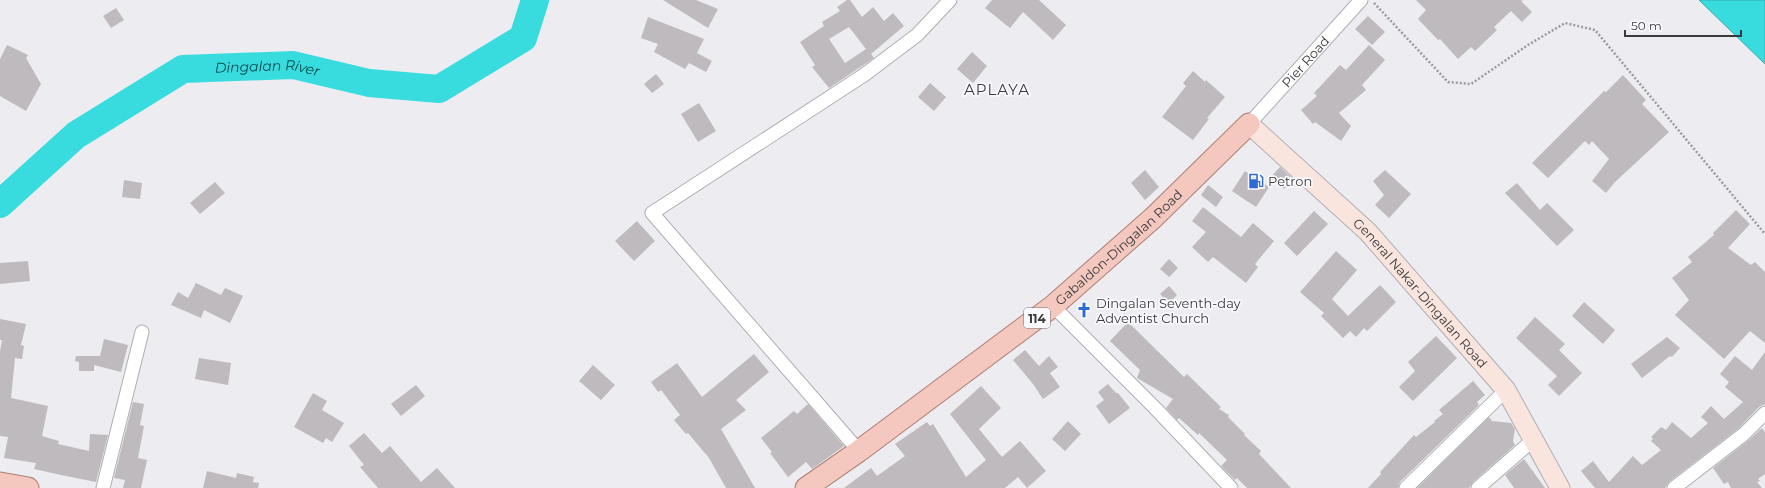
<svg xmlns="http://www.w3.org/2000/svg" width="1765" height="488" viewBox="0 0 1765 488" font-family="Montserrat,sans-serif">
  <rect width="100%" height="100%" fill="#edecf1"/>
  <path fill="#38dcdf" stroke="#39abae" d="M 1699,0 L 1765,0 L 1765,64 Z"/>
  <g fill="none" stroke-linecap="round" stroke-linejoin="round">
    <path stroke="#38dcdf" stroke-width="28" id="s1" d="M 0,204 L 76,135 L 183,69 L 293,65 L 369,83 L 439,89 L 523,38 L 535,0"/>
  </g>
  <path fill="#bfbabd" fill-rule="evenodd" d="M 663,0 L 696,0 L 718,9 L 708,28 Z
    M 847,0 L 850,0 L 862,17 L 873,7 L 884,21 L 893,13 L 904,26 L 871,54 L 874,58 L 829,88 L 812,67 L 815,65 L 800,42 L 824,26 L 822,22 L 840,11 L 837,7 ZM 849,27 L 866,49 L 845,63 L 829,39 Z
    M 992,0 L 1039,0 L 1066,25 L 1053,40 L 1023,12 L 1010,28 L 985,8 Z
    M 1416,0 L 1523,0 L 1521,1 L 1532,12 L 1522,22 L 1511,11 L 1494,27 L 1497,30 L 1475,51 L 1471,47 L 1458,59 L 1440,39 L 1438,40 L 1418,19 L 1426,10 Z
    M 116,8 L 124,20 L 111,28 L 103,16 Z
    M 1368,16 L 1385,32 L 1372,45 L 1355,29 Z
    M 648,17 L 704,39 L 697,53 L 712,61 L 706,72 L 689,63 L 685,69 L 654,52 L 658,44 L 641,38 Z
    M 7,45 L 28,55 L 26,58 L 41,84 L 26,111 L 0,96 L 0,59 Z
    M 1369,45 L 1385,60 L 1362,85 L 1366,90 L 1339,113 L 1351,126 L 1341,141 L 1315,122 L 1313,124 L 1301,110 L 1317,96 L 1314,93 L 1340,65 L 1346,70 Z
    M 972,52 L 987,66 L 973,83 L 957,69 Z
    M 1193,71 L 1205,82 L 1206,80 L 1225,97 L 1207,118 L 1209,119 L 1193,140 L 1162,117 L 1186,86 L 1183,83 Z
    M 656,74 L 664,84 L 652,93 L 644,84 Z
    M 1623,75 L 1646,100 L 1642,104 L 1669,132 L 1615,182 L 1606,193 L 1592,181 L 1609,159 L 1592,141 L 1589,145 L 1585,141 L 1548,178 L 1532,163 L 1604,91 L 1606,92 Z
    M 930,83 L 946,97 L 934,111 L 918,97 Z
    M 699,103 L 716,131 L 698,142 L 681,114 Z
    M 1280,167 L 1292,178 L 1284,189 L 1270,178 Z
    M 1145,170 L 1159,187 L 1145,200 L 1131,183 Z
    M 1385,170 L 1411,194 L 1389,218 L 1375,205 L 1384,195 L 1373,181 Z
    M 1245,171 L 1269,187 L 1256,207 L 1232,191 Z
    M 124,180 L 142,183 L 140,199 L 122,197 Z
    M 215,182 L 225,193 L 200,214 L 190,203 Z
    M 1517,183 L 1540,210 L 1547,203 L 1574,230 L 1557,246 L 1505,193 Z
    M 1208,185 L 1223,197 L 1216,207 L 1201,195 Z
    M 1203,207 L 1241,237 L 1253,223 L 1274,241 L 1255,264 L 1258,267 L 1246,283 L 1213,257 L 1208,262 L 1192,247 L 1206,232 L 1192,221 Z
    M 1736,210 L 1750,224 L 1728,248 L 1751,265 L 1755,262 L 1765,272 L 1765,343 L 1750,331 L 1724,359 L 1675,315 L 1689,300 L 1672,278 L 1692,262 L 1688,257 L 1714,235 L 1713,233 Z
    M 1314,211 L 1328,224 L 1297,256 L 1284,243 Z
    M 637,221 L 655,241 L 634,261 L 615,241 Z
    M 1336,251 L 1357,270 L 1332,299 L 1348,316 L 1380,285 L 1396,302 L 1367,331 L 1364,328 L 1356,337 L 1350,331 L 1343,338 L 1321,316 L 1324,313 L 1300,292 Z
    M 1169,259 L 1178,268 L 1169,277 L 1160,269 Z
    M 28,261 L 30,281 L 0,284 L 0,263 Z
    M 196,283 L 221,295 L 225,288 L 243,296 L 230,323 L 204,310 L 201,318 L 171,305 L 178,292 L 188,298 Z
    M 1169,286 L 1177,295 L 1169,303 L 1160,294 Z
    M 1584,302 L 1615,330 L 1603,344 L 1572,316 Z
    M 1535,317 L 1565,344 L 1559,350 L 1582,373 L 1559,396 L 1548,385 L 1557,376 L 1516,338 Z
    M 0,319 L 26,324 L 21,345 L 24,346 L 22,359 L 15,358 L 11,398 L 48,406 L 42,436 L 59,441 L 58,444 L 89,451 L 90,434 L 108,435 L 96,482 L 61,475 L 34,469 L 36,463 L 4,458 L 8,437 L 0,436 L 0,352 L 2,340 L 0,340 Z
    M 1128,322 L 1184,377 L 1187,374 L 1221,407 L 1219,409 L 1229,415 L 1228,417 L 1245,434 L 1244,435 L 1261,451 L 1259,454 L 1291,488 L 1247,488 L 1237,478 L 1235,480 L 1221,466 L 1227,460 L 1199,433 L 1198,435 L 1179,418 L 1177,420 L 1166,408 L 1173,399 L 1137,378 L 1140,370 L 1110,341 Z
    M 1436,336 L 1457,358 L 1413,401 L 1399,387 L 1415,371 L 1408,362 Z
    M 1667,337 L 1680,348 L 1672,357 L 1670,356 L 1642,378 L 1631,364 Z
    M 104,339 L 128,345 L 121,372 L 94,365 L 94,371 L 79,371 L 79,362 L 75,361 L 76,356 L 100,356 Z
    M 1025,350 L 1039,366 L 1049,356 L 1058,367 L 1050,373 L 1060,387 L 1043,399 L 1033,384 L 1013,360 Z
    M 1765,352 L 1765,404 L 1759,407 L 1739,428 L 1669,482 L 1665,488 L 1595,488 L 1581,471 L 1593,461 L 1609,482 L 1633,456 L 1642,465 L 1661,450 L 1651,441 L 1653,439 L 1651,437 L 1661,427 L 1666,430 L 1672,422 L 1691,438 L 1708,423 L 1701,417 L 1711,406 L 1724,419 L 1743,402 L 1725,387 L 1729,382 L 1720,374 L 1735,356 L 1752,370 Z
    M 754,354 L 769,372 L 736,400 L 746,410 L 721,429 L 755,488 L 726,488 L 709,458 L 688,433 L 686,434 L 674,420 L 680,415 L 661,390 L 658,392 L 651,382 L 677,363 L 702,397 Z
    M 199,358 L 231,363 L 228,385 L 195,379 Z
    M 593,365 L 615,385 L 601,400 L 579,381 Z
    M 1473,381 L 1485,395 L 1477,402 L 1479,405 L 1400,482 L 1398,488 L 1368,488 L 1381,474 L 1380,472 L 1414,435 L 1416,437 L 1435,422 L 1434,421 L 1443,414 L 1439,410 Z
    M 1108,384 L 1116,393 L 1118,393 L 1130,408 L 1109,424 L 1096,406 L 1104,400 L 1098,392 Z
    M 416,385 L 425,396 L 401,416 L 391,404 Z
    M 981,386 L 1001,408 L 979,429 L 1002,457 L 1020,441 L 1046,471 L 1027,488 L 1018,477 L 1005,488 L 844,488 L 871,468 L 877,476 L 905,456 L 895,444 L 927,422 L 930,426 L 933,424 L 966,477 L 986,460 L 950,414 Z
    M 313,393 L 327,401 L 322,410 L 344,423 L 332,442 L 326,438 L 323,443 L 294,427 Z
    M 133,402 L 144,404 L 140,425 L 144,426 L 138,458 L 147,460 L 141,488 L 123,488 L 125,480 L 114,478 Z
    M 808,404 L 844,446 L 812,469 L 806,462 L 788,477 L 770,453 L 772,452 L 761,438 L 794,411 L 797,414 Z
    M 1489,417 L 1492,421 L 1511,423 L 1515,429 L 1513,441 L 1515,445 L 1473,482 L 1469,488 L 1417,488 Z
    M 1068,421 L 1081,434 L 1065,451 L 1052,439 Z
    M 1762,428 L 1765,432 L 1765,474 L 1758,479 L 1760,481 L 1757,482 L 1762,488 L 1731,488 L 1728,482 L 1724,484 L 1713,468 L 1749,440 Z
    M 364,433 L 382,453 L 390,446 L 421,482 L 437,468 L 455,488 L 378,488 L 360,467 L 364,465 L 349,446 Z
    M 1524,459 L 1545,488 L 1514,488 L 1505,475 Z
    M 207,471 L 236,478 L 237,473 L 254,477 L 253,482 L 259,483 L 258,488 L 203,488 Z"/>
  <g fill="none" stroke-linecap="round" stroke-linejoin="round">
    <defs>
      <g id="minor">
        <path id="s2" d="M 1249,124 L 1361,0"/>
        <path d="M 1053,306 L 1156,409 L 1231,488"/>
        <path d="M 859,451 L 652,213 L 864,75 L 917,35 L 950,0"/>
        <path d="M 103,488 L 142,332"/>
        <path d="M 1406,488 L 1506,390"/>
        <path d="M 1478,488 L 1533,440"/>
        <path d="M 1674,488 L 1744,434 L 1765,413"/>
      </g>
      <g id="secondary">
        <path id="s3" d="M 1249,124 L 1368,232 L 1506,390 L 1560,488"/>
      </g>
      <g id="primary">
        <path d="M 0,483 L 28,488"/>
        <path id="s4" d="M 806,488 L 859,451 L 1053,306 L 1153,218 L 1249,124"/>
      </g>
    </defs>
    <use href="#minor" stroke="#aeaeb3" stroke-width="15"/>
    <use href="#secondary" stroke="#aeaeb3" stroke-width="21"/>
    <use href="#primary" stroke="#ae7f74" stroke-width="23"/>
    <path stroke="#9b9b9f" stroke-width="2.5" stroke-dasharray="2 2" stroke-linecap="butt" d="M 1374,3 L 1448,82 L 1471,84 L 1528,45 L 1565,23 L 1595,30 L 1765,234"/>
    <use href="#minor" stroke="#fff" stroke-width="13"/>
    <use href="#secondary" stroke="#fae4de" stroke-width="19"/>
    <use href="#primary" stroke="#f4c8be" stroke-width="21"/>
  </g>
  <defs>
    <symbol id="fuel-bare" viewBox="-9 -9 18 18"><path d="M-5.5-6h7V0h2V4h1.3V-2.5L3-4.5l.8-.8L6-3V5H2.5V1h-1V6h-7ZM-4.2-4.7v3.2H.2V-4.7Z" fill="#2f69d7" stroke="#fafafe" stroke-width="2.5" paint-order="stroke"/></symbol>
    <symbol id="church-bare" viewBox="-9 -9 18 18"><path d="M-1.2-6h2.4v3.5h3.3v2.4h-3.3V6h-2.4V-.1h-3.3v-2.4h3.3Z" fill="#2f69d7" stroke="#fafafe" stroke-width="2.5" paint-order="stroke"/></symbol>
  </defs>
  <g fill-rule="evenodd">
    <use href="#fuel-bare" x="1245" y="170" width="22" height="22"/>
    <use href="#church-bare" x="1073" y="299" width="22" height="22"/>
  </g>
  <g text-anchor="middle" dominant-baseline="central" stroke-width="3.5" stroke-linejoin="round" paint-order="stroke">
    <rect fill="#fafafe" stroke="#747476" stroke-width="1" x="1024" y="308" width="26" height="20" rx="3"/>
    <g font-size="12" font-weight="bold" fill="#3a3a3c">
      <text x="1037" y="318">114</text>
    </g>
    <g font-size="13" fill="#3a3a3c" stroke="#fafafe">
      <text stroke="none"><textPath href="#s2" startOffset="84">Pier Road</textPath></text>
      <text stroke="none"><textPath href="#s4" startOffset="395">Gabaldon-Dingalan Road</textPath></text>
      <text stroke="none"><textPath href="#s3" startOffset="241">General Nakar-Dingalan Road</textPath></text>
    </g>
    <g font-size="13" fill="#3a3a3c" stroke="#fafafe" text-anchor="start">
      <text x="1268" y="181">Petron</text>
      <text x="1096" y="303">Dingalan Seventh-day<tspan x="1096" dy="15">Adventist Church</tspan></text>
    </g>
    <g font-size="14" font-style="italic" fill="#004a4c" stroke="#fafafe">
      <text stroke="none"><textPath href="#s1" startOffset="313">Dingalan River</textPath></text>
    </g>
    <g font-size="15" letter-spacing="1" fill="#3a3a3c" stroke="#fafafe">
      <text x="997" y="89">APLAYA</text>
    </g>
  </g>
  <path d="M1625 30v6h116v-6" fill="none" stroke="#3a3a3c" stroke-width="2"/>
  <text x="1631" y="30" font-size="12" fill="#3a3a3c" stroke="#fafafe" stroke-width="3" paint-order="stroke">50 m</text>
</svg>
